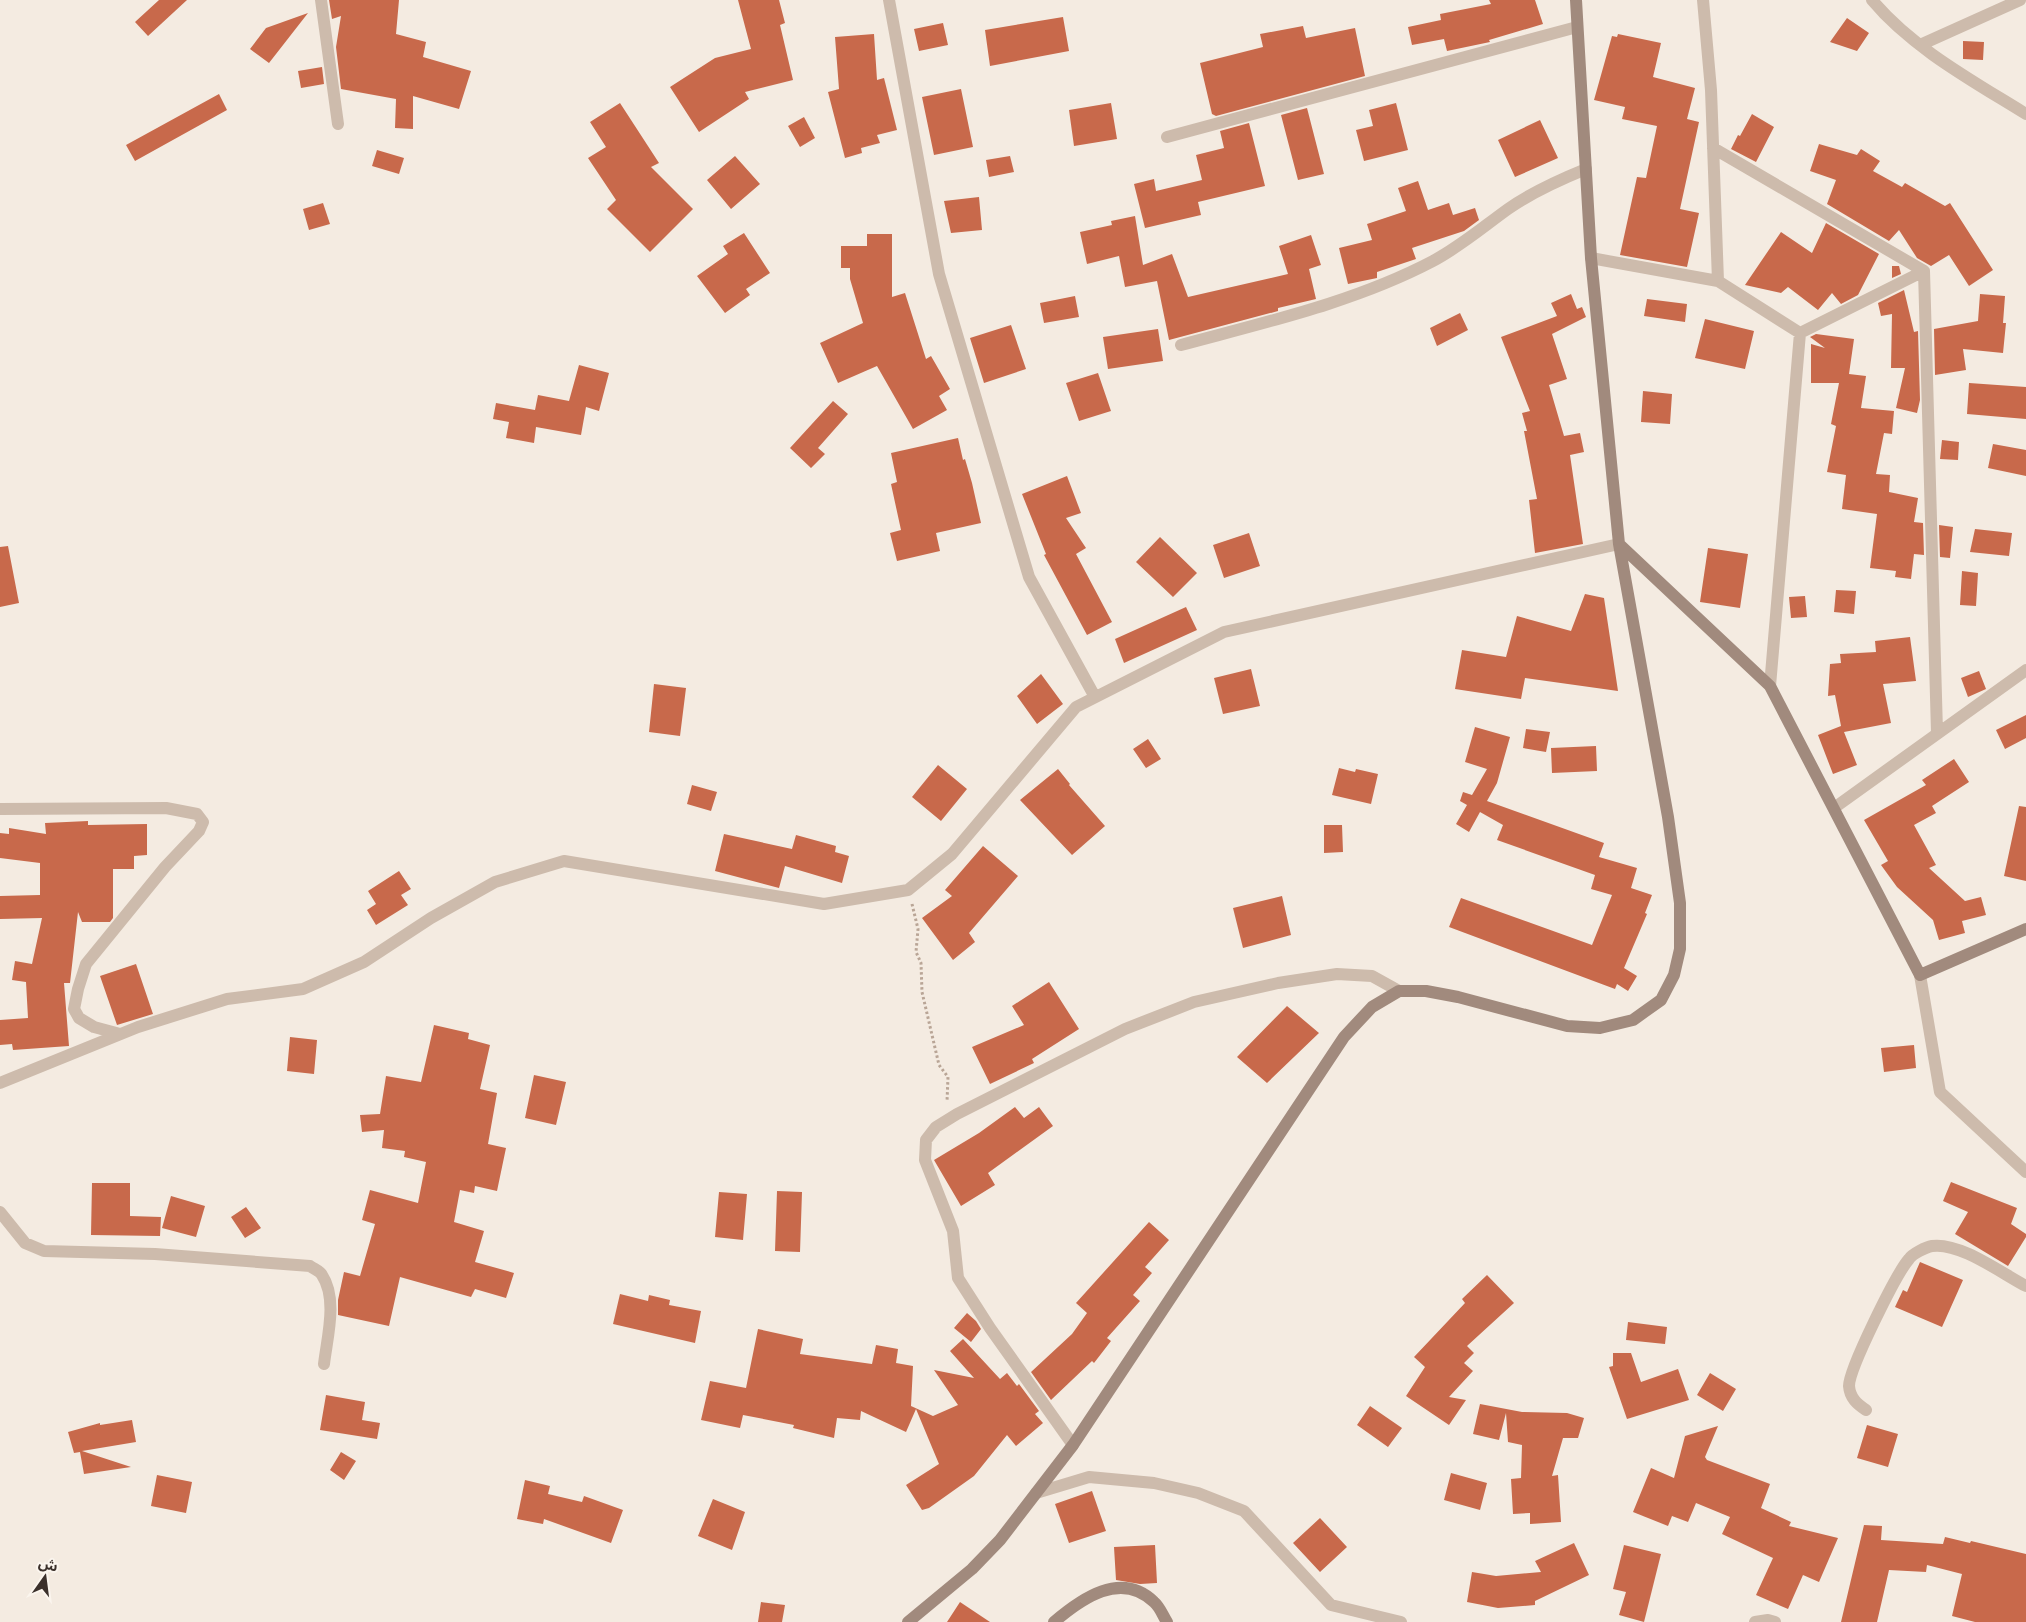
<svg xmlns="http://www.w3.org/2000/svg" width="2026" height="1622" viewBox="0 0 2026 1622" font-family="'Exo 2','Noto Sans Arabic',sans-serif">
  <rect width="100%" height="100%" fill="#f4ebe1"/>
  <path fill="#c8694b" d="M 159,0 L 187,0 L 148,36 L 135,22 Z
    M 329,0 L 399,0 L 396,34 L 426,42 L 423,57 L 471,71 L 459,109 L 413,96 L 413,129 L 395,128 L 396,99 L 341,89 L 336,47 L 341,16 L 332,19 Z
    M 738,0 L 779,0 L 785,23 L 780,25 L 793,80 L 745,92 L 749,99 L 699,132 L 670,87 L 715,58 L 751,49 Z
    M 1489,0 L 1535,0 L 1543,24 L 1489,40 L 1490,42 L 1447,51 L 1444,39 L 1412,45 L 1408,27 L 1441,20 L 1440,14 L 1491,4 Z
    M 308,13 L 269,63 L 250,49 L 266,28 Z
    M 1063,17 L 1069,51 L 990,66 L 985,30 Z
    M 1847,18 L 1869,33 L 1857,51 L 1830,42 Z
    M 943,23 L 948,45 L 919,51 L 914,29 Z
    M 1303,26 L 1306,38 L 1355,28 L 1365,76 L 1216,116 L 1212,114 L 1200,63 L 1263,47 L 1260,34 Z
    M 874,34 L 877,80 L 884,78 L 897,130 L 877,135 L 880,143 L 861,148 L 862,153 L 845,158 L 828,92 L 839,89 L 835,37 Z
    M 1618,34 L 1661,43 L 1653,77 L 1695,88 L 1687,119 L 1699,122 L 1680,209 L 1699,213 L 1687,267 L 1620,255 L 1637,177 L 1646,178 L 1657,126 L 1622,119 L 1625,107 L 1594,100 L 1612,36 L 1617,37 Z
    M 1963,41 L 1984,42 L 1983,60 L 1963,59 Z
    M 322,67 L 324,84 L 301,88 L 298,71 Z
    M 961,89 L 973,147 L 934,155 L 922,97 Z
    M 219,94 L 227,110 L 135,161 L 126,145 Z
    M 620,103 L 659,163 L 651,167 L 693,209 L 650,252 L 607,209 L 616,200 L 588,158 L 606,147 L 590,122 Z
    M 1111,103 L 1117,139 L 1074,146 L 1069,110 Z
    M 1396,103 L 1408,150 L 1364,161 L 1356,130 L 1373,126 L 1369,110 Z
    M 1307,108 L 1324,174 L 1298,180 L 1281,115 Z
    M 1752,114 L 1774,127 L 1756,162 L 1731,149 L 1738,135 L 1740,136 Z
    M 804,117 L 815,138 L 800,147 L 788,126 Z
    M 1540,120 L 1558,158 L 1515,177 L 1498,140 Z
    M 1249,123 L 1265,186 L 1198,202 L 1201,215 L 1145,228 L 1134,184 L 1154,179 L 1156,191 L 1202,180 L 1196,155 L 1224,148 L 1220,131 Z
    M 1819,144 L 1857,155 L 1861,149 L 1880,161 L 1873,171 L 1902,187 L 1905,183 L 1945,206 L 1950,203 L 1993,270 L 1969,286 L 1949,255 L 1931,266 L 1917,258 L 1899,230 L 1889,241 L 1827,204 L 1836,180 L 1810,171 Z
    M 377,150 L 404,158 L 399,174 L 372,166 Z
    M 735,156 L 760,184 L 731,209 L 707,180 Z
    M 1010,156 L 1014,172 L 989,177 L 986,160 Z
    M 1418,181 L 1428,210 L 1449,203 L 1453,215 L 1475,208 L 1479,220 L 1464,231 L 1412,248 L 1416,259 L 1377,272 L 1377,278 L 1348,284 L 1339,248 L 1372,240 L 1367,224 L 1406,211 L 1398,188 Z
    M 979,197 L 982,230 L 951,233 L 944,201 Z
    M 323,203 L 330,224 L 309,230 L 303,209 Z
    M 1135,216 L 1143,265 L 1172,254 L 1188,297 L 1288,274 L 1279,246 L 1311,235 L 1321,265 L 1309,269 L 1316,299 L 1278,308 L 1278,311 L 1169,340 L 1157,281 L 1125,287 L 1119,256 L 1087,264 L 1080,232 L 1112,225 L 1111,221 Z
    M 1826,223 L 1879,254 L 1858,295 L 1841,304 L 1832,293 L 1818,310 L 1788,287 L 1781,293 L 1745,285 L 1781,232 L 1812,253 Z
    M 744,233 L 770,273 L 746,289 L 750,295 L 725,313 L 697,276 L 728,254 L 723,246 Z
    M 867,234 L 892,234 L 892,297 L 905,293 L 926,359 L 931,356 L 950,389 L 939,396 L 947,410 L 913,429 L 877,366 L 838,383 L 820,343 L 863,323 L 850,279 L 850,268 L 841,268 L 841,246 L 867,246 Z
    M 1892,266 L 1899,266 L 1901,274 L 1892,278 Z
    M 1904,290 L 1914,332 L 1918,331 L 1920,400 L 1917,413 L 1896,408 L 1905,368 L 1891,368 L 1892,314 L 1881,316 L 1878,303 Z
    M 1571,294 L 1577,309 L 1582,307 L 1586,317 L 1552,334 L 1567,379 L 1549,385 L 1564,436 L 1580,433 L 1584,452 L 1570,455 L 1583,544 L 1535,553 L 1529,500 L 1537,499 L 1524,431 L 1527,431 L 1522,413 L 1530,411 L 1501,337 L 1557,316 L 1551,303 Z
    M 1980,294 L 2005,296 L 2003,323 L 2006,323 L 2003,353 L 1963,349 L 1966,370 L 1935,375 L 1934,329 L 1978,321 Z
    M 1075,296 L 1079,317 L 1044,323 L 1040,303 Z
    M 1647,299 L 1687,304 L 1685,322 L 1644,316 Z
    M 1460,313 L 1468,330 L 1437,346 L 1430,328 Z
    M 1705,319 L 1754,331 L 1745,369 L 1695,358 Z
    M 1011,325 L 1026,369 L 984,383 L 970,338 Z
    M 1158,329 L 1163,361 L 1108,369 L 1103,337 Z
    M 1816,334 L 1854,339 L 1849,374 L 1866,376 L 1861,408 L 1894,411 L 1892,434 L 1884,433 L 1876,474 L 1890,475 L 1889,492 L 1918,498 L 1914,522 L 1923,523 L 1924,555 L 1914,554 L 1911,579 L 1895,577 L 1896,571 L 1870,568 L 1877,514 L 1842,509 L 1846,475 L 1827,472 L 1836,426 L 1831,424 L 1839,383 L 1811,383 L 1811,344 L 1825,348 L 1810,337 Z
    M 579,365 L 609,373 L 599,411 L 586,407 L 581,435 L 536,427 L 534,443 L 506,438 L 509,422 L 493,419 L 496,403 L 535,410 L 538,395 L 569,401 Z
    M 1098,373 L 1111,411 L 1079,421 L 1066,383 Z
    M 1969,383 L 2026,387 L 2026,419 L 1967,414 Z
    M 1643,391 L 1672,394 L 1670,424 L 1641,422 Z
    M 833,401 L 848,414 L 818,448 L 825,454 L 811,468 L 790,448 Z
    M 958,438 L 963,460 L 965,459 L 972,483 L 981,523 L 936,533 L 940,551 L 897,561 L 890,533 L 901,530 L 891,484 L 897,482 L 891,453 Z
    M 1942,440 L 1959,442 L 1958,460 L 1940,459 Z
    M 1993,444 L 2026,450 L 2026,476 L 1988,468 Z
    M 1067,476 L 1081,513 L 1066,518 L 1086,548 L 1076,554 L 1112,622 L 1087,635 L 1044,555 L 1046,554 L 1022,494 Z
    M 1939,525 L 1953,527 L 1950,558 L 1940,557 Z
    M 1975,529 L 2012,533 L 2009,556 L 1970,552 Z
    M 1249,533 L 1260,566 L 1224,578 L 1213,545 Z
    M 1160,537 L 1197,573 L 1173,597 L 1136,562 Z
    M 8,546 L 19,603 L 0,607 L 0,547 Z
    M 1708,548 L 1748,554 L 1740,608 L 1700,602 Z
    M 1962,571 L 1978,573 L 1976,606 L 1960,605 Z
    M 1836,590 L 1856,591 L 1854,614 L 1834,612 Z
    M 1585,594 L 1604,598 L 1618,691 L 1525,678 L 1521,699 L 1455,689 L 1462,650 L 1506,657 L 1517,616 L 1571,631 Z
    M 1805,596 L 1807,617 L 1791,618 L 1789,597 Z
    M 1186,607 L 1197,630 L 1124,663 L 1115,639 Z
    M 1910,637 L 1916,681 L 1883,684 L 1891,723 L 1844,732 L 1857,765 L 1833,774 L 1818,735 L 1841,726 L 1835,695 L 1828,696 L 1830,664 L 1841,663 L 1840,654 L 1876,652 L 1875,641 Z
    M 1251,669 L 1260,706 L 1223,714 L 1214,678 Z
    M 1979,671 L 1986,689 L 1968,697 L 1961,678 Z
    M 1041,674 L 1063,704 L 1037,724 L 1017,696 Z
    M 654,684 L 686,688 L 680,736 L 649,732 Z
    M 2026,715 L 2026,738 L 2005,749 L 1996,730 Z
    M 1475,727 L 1510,737 L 1497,783 L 1487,801 L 1604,843 L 1599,857 L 1637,868 L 1631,888 L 1652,895 L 1645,913 L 1647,914 L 1624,968 L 1637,976 L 1628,991 L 1617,984 L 1615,989 L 1449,927 L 1461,898 L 1592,945 L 1612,895 L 1591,889 L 1595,875 L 1497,840 L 1503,825 L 1480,812 L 1469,832 L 1456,824 L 1467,805 L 1460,801 L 1463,792 L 1472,795 L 1487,769 L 1465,762 Z
    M 1526,729 L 1550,732 L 1546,752 L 1523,748 Z
    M 1148,739 L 1161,759 L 1146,768 L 1133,749 Z
    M 1596,746 L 1597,771 L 1552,773 L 1551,748 Z
    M 1954,759 L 1969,782 L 1932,806 L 1936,813 L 1914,825 L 1936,865 L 1929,868 L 1965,901 L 1981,897 L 1986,915 L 1962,921 L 1965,933 L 1939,940 L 1933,920 L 1897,887 L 1881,865 L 1888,861 L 1864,820 L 1926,785 L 1922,780 Z
    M 938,765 L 967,789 L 941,821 L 912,797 Z
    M 1339,768 L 1355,772 L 1356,769 L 1378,774 L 1371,804 L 1332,795 Z
    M 1058,769 L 1070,784 L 1069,785 L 1105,826 L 1072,855 L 1020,800 Z
    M 692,785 L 717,792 L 711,811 L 687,804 Z
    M 2019,806 L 2026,807 L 2026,881 L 2004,876 Z
    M 88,821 L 88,825 L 147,824 L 147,855 L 134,856 L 134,869 L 113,869 L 113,918 L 110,922 L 82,922 L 78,912 L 70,983 L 64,983 L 69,1046 L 13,1050 L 12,1044 L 0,1045 L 0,1020 L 28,1018 L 26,982 L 12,980 L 15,961 L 32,964 L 42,918 L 0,919 L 0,896 L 40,895 L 40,863 L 0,858 L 0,833 L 9,834 L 9,828 L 46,834 L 45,823 Z
    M 1324,825 L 1342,825 L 1343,852 L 1324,853 Z
    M 724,834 L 792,849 L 796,835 L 836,846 L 835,852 L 849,856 L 842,883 L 785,866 L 779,888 L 715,871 Z
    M 983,846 L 1018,876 L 969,933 L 975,942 L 953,960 L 922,918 L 952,896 L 945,890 Z
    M 399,871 L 411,889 L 401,895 L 408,905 L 376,925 L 367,910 L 376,904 L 368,891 Z
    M 1282,896 L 1291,935 L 1243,948 L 1233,908 Z
    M 136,964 L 153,1014 L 117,1025 L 100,976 Z
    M 1049,982 L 1079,1029 L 1032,1059 L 1034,1063 L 990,1084 L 972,1047 L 1024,1025 L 1012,1006 Z
    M 1287,1006 L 1319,1033 L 1267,1083 L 1237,1057 Z
    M 434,1025 L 469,1033 L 468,1039 L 490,1045 L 480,1089 L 497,1093 L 488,1144 L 506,1148 L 497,1191 L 475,1186 L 474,1193 L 460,1190 L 454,1222 L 484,1231 L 475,1262 L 514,1273 L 506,1298 L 475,1289 L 471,1297 L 400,1277 L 389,1326 L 338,1315 L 338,1300 L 344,1272 L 360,1276 L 375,1224 L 362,1220 L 370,1190 L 418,1203 L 426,1162 L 404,1157 L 405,1151 L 382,1148 L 384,1130 L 362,1132 L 360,1115 L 380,1114 L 386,1076 L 421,1082 Z
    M 290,1037 L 317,1040 L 314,1074 L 287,1071 Z
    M 1914,1045 L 1916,1068 L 1884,1072 L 1881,1048 Z
    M 534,1075 L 566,1082 L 556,1125 L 525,1118 Z
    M 1015,1107 L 1024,1118 L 1039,1107 L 1053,1126 L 988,1173 L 995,1185 L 961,1206 L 934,1160 L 979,1133 Z
    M 1951,1182 L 2017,1208 L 2011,1224 L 2026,1234 L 2026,1237 L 2008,1266 L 1955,1234 L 1968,1212 L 1943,1201 Z
    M 92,1183 L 130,1183 L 130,1216 L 161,1217 L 160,1236 L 91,1235 Z
    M 777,1191 L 802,1192 L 800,1252 L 775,1251 Z
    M 719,1192 L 747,1194 L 743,1240 L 715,1237 Z
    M 171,1196 L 205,1206 L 196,1237 L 162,1228 Z
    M 246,1207 L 261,1228 L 245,1238 L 231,1217 Z
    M 1149,1222 L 1169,1240 L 1145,1267 L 1152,1273 L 1133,1295 L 1140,1301 L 1107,1338 L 1111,1341 L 1094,1363 L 1092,1361 L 1051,1400 L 1031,1372 L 1072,1334 L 1087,1313 L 1076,1303 Z
    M 1920,1262 L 1963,1280 L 1942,1327 L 1895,1307 L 1903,1290 L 1907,1292 Z
    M 1487,1275 L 1514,1303 L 1467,1346 L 1474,1353 L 1464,1363 L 1473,1371 L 1449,1397 L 1466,1400 L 1449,1425 L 1406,1396 L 1425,1367 L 1414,1357 L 1465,1303 L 1462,1299 Z
    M 620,1294 L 648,1301 L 649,1295 L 670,1300 L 669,1305 L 701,1311 L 695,1343 L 613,1324 Z
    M 967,1313 L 976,1321 L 981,1329 L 971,1342 L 954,1328 Z
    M 1628,1322 L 1667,1327 L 1665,1344 L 1626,1340 Z
    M 758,1329 L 803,1339 L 800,1354 L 872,1364 L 876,1345 L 898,1349 L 896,1363 L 913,1366 L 911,1406 L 933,1416 L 958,1405 L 934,1370 L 974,1378 L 950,1351 L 963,1339 L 1000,1379 L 1007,1373 L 1017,1386 L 1019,1384 L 1039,1411 L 1035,1414 L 1043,1423 L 1016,1446 L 1007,1435 L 974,1476 L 929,1508 L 922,1510 L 906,1485 L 939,1464 L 916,1409 L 906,1432 L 861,1411 L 860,1420 L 837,1418 L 834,1438 L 793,1428 L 794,1425 L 743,1415 L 740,1428 L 701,1420 L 710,1381 L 746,1388 Z
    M 1613,1353 L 1631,1353 L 1641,1382 L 1678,1369 L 1689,1400 L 1627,1419 L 1609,1367 L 1613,1366 Z
    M 1710,1373 L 1736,1389 L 1723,1411 L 1697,1395 Z
    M 326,1395 L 365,1402 L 362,1420 L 380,1423 L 377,1439 L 320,1430 Z
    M 1480,1404 L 1522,1412 L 1567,1413 L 1584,1418 L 1578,1438 L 1563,1438 L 1552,1476 L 1558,1475 L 1561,1522 L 1530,1524 L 1530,1513 L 1513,1514 L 1511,1479 L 1521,1478 L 1522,1445 L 1508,1442 L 1506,1413 L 1499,1440 L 1473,1434 Z
    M 1370,1406 L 1402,1428 L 1388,1447 L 1357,1425 Z
    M 132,1420 L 136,1442 L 82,1451 L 131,1467 L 84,1474 L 80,1452 L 74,1453 L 68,1432 L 100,1423 L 100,1425 Z
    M 1867,1425 L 1898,1434 L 1888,1467 L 1857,1458 Z
    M 1718,1426 L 1705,1457 L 1707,1460 L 1770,1484 L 1761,1508 L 1791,1522 L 1789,1526 L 1838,1538 L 1819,1582 L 1803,1575 L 1788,1609 L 1756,1595 L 1773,1558 L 1722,1534 L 1730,1517 L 1696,1503 L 1688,1522 L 1672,1516 L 1668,1526 L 1633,1512 L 1651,1468 L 1674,1478 L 1685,1436 Z
    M 341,1452 L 356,1461 L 344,1480 L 330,1470 Z
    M 1451,1473 L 1487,1483 L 1480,1510 L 1444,1500 Z
    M 157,1475 L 192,1482 L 186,1513 L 151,1506 Z
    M 525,1480 L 550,1486 L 548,1494 L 582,1502 L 584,1496 L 623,1510 L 611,1543 L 544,1519 L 543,1524 L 517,1519 Z
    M 1092,1491 L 1106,1531 L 1069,1543 L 1055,1504 Z
    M 713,1499 L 745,1512 L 732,1550 L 698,1536 Z
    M 1320,1518 L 1347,1547 L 1320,1572 L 1293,1543 Z
    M 1864,1525 L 1882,1526 L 1881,1540 L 1943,1544 L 1945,1537 L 1970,1543 L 1971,1541 L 2026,1554 L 2026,1622 L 1975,1622 L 1952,1616 L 1962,1574 L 1927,1565 L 1926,1572 L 1889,1570 L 1877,1622 L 1841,1622 Z
    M 1574,1543 L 1589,1575 L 1535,1601 L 1535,1605 L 1498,1608 L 1467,1602 L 1472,1572 L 1496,1576 L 1541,1572 L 1535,1561 Z
    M 1155,1545 L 1157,1583 L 1140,1584 L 1116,1580 L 1114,1547 Z
    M 1624,1545 L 1661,1554 L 1644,1622 L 1619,1615 L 1626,1592 L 1613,1589 Z
    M 761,1602 L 785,1605 L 782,1622 L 758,1622 Z
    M 960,1602 L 990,1622 L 947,1622 Z"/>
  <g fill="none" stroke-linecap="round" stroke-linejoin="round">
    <path stroke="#b9a596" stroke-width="3" stroke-dasharray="2.5 2.5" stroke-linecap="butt" d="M 912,904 L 918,929 L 916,952 L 921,963 L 922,992 L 939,1065 L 948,1077 L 947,1102"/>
    <path stroke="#cdbbac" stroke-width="12" d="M 321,0 L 338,124
      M 889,0 L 939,274 L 1029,577 L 1095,697
      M 1872,0 C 1912,48 1973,81 2026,114
      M 1920,45 L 2020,0
      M 1167,137 L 1577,27
      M 1713,148 L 1924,271 L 1937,732
      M 1591,258 L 1718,281 L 1711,90 L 1703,0
      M 1718,281 L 1800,333 L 1770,686
      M 1800,333 L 1924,271
      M 1181,345 C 1266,322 1355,302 1433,261 C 1461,246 1483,227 1508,209 C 1532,192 1559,180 1586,169
      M 1834,808 L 2026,670
      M 0,809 L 166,808 L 197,814 L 203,822 L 199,831 L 165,867 L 86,964 L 78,989 L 74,1009 L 79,1018 L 94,1027 L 120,1034
      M 1920,975 L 1940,1092 L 2026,1172
      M 0,1083 L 138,1027 L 227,999 L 303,989 L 364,962 L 431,918 L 495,882 L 564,861 L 824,904 L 908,890 L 952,854 L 1076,707 L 1224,632 L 1619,544
      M 0,1212 L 25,1243 L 44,1251 L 155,1254 L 310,1266 C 314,1269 320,1271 322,1275 C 338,1299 327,1338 324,1364
      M 1866,1410 C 1857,1404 1850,1398 1849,1386 C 1849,1369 1896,1274 1909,1259 C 1912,1254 1926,1247 1932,1246 C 1960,1242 2001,1273 2026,1286
      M 1073,1445 L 990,1328 L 958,1278 L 953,1231 L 925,1160 L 926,1140 L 936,1127 L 957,1114 L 1125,1029 L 1194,1002 L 1278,983 L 1337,974 L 1372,976 L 1399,991
      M 1036,1493 L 1089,1477 L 1154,1483 L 1198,1493 L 1244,1511 L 1331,1605 L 1401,1622
      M 1755,1622 L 1768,1620 L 1775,1622"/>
    <path stroke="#a18a7d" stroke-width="12" d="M 1619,544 L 1770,686 L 1920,975 L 2026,929
      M 908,1622 L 972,1569 L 1000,1540 L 1073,1445 L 1344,1037 L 1372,1007 L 1399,991 L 1426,991 L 1458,997 L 1567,1026 L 1600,1028 L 1633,1020 L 1661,1000 L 1674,975 L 1680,949 L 1680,903 L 1668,817 L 1619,544 L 1591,258 L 1576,0
      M 1054,1622 C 1081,1599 1121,1570 1154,1602 C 1160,1607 1163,1616 1167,1622"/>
  </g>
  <g transform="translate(45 1577) rotate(14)" stroke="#fbf5ee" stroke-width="4" paint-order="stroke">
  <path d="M0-4L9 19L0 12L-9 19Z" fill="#3b302b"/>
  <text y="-8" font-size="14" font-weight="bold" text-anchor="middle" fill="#3b302b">ش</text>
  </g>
</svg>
